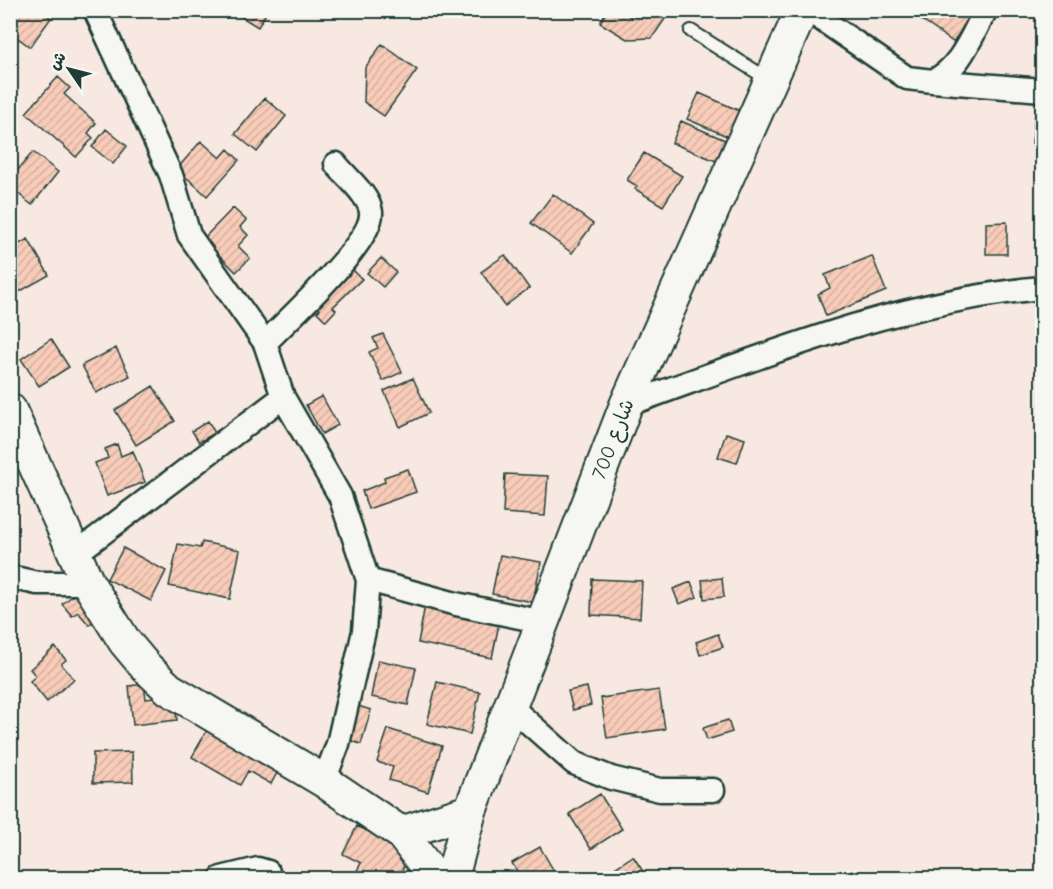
<svg xmlns="http://www.w3.org/2000/svg" width="1053" height="889" viewBox="0 0 1053 889" font-family="'Comic Neue','Playpen Sans Arabic',sans-serif">
  <defs>
    <pattern id="building-hatch" width="6" height="6" patternUnits="userSpaceOnUse" patternTransform="scale(1.5)"><rect width="6" height="6" fill="#f8ccb9"/><path d="M-1 1l2-2M0 6l6-6M5 7l2-2" fill="none" stroke="#d4b0a0"/></pattern>
  </defs>
  <rect width="100%" height="100%" fill="#f7e9e1"/>
  <filter id="ink" filterUnits="userSpaceOnUse"><feTurbulence type="fractalNoise" baseFrequency=".0167" numOctaves="2"/><feDisplacementMap in="SourceGraphic" scale="12" xChannelSelector="R" yChannelSelector="G"/><feConvolveMatrix kernelMatrix="1 2 1 2 8 2 1 2 1" color-interpolation-filters="sRGB"/></filter>
  <g filter="url(#ink)">
    <path fill="url(#building-hatch)" stroke="#1f3d34" stroke-width="1.5" d="M 10,10 L 41,10 L 51,18 L 30,47 L 10,32 Z
      M 230,10 L 268,10 L 258,27 Z
      M 607,10 L 619,10 L 631,17 L 634,10 L 671,10 L 652,38 L 627,39 L 600,23 Z
      M 916,10 L 964,10 L 972,16 L 953,42 L 913,14 Z
      M 382,44 L 417,70 L 384,116 L 364,102 L 365,68 Z
      M 58,77 L 70,88 L 64,94 L 96,123 L 88,133 L 93,138 L 76,157 L 26,113 Z
      M 699,93 L 740,111 L 729,137 L 687,119 Z
      M 265,98 L 286,116 L 257,152 L 235,134 Z
      M 1036,106 L 1042,107 L 1042,144 L 1032,143 Z
      M 681,121 L 725,140 L 716,161 L 672,143 Z
      M 106,129 L 127,146 L 113,164 L 92,147 Z
      M 201,141 L 220,158 L 228,149 L 239,160 L 207,196 L 177,169 Z
      M 33,152 L 58,172 L 32,205 L 10,187 L 10,179 Z
      M 644,153 L 682,176 L 663,206 L 635,189 L 637,186 L 627,180 Z
      M 553,194 L 593,224 L 572,253 L 531,223 Z
      M 233,208 L 246,220 L 240,227 L 248,235 L 238,246 L 250,258 L 236,272 L 203,239 Z
      M 1007,222 L 1007,254 L 986,254 L 986,223 Z
      M 28,239 L 49,275 L 10,297 L 10,249 Z
      M 505,255 L 529,288 L 505,306 L 481,272 Z
      M 872,256 L 886,291 L 826,316 L 818,294 L 830,288 L 825,275 Z
      M 381,258 L 396,272 L 383,287 L 367,273 Z
      M 348,265 L 362,279 L 333,307 L 336,310 L 326,321 L 317,312 L 320,309 L 312,301 Z
      M 383,334 L 402,372 L 383,381 L 369,352 L 378,348 L 373,338 Z
      M 51,339 L 69,367 L 39,386 L 21,359 Z
      M 116,348 L 130,376 L 96,393 L 82,365 Z
      M 413,378 L 429,413 L 400,427 L 384,391 Z
      M 153,386 L 175,421 L 136,445 L 115,410 Z
      M 322,396 L 338,425 L 322,434 L 306,405 Z
      M 208,421 L 215,433 L 199,442 L 192,431 Z
      M 726,433 L 745,439 L 737,463 L 718,457 Z
      M 117,444 L 121,456 L 133,451 L 145,482 L 107,496 L 95,463 L 108,458 L 105,449 Z
      M 408,469 L 416,492 L 368,509 L 362,491 L 385,482 L 384,477 Z
      M 505,474 L 548,476 L 545,516 L 503,513 Z
      M 202,542 L 240,550 L 230,599 L 169,586 L 178,544 L 200,548 Z
      M 123,548 L 166,571 L 151,601 L 107,579 Z
      M 500,555 L 541,562 L 533,602 L 492,594 Z
      M 722,578 L 724,597 L 704,599 L 702,580 Z
      M 592,579 L 642,581 L 640,618 L 591,615 Z
      M 691,582 L 697,597 L 679,604 L 673,589 Z
      M 81,589 L 102,615 L 89,625 L 78,612 L 72,616 L 62,604 Z
      M 425,605 L 500,619 L 492,658 L 418,643 Z
      M 718,634 L 723,647 L 700,655 L 696,642 Z
      M 55,647 L 66,660 L 61,664 L 74,679 L 47,702 L 30,681 L 36,676 L 30,669 Z
      M 378,660 L 416,668 L 408,705 L 371,697 Z
      M 437,682 L 480,692 L 470,734 L 427,724 Z
      M 144,684 L 146,699 L 174,696 L 177,720 L 133,725 L 129,686 Z
      M 587,687 L 591,705 L 573,710 L 568,691 Z
      M 659,690 L 665,729 L 607,738 L 601,698 Z
      M 358,706 L 371,710 L 361,744 L 348,740 Z
      M 728,720 L 732,732 L 707,740 L 703,728 Z
      M 388,729 L 442,746 L 428,792 L 389,780 L 393,767 L 377,762 Z
      M 207,730 L 278,771 L 271,784 L 248,771 L 240,785 L 192,757 Z
      M 132,752 L 133,782 L 93,783 L 93,753 Z
      M 600,794 L 622,829 L 591,849 L 569,814 Z
      M 357,826 L 411,852 L 398,878 L 353,878 L 361,863 L 343,854 Z
      M 540,847 L 555,873 L 546,878 L 521,878 L 512,863 Z
      M 633,856 L 644,873 L 635,878 L 609,878 L 606,874 Z"/>
    <g fill="none" stroke-linecap="round" stroke-linejoin="round">
      <defs>
        <path id="lane" d="M 691,31 L 771,81"/>
        <path id="street" d="M 95,10 L 171,175 L 189,235 L 265,343 L 283,397 L 340,496 L 368,580 L 364,631 L 350,691 L 338,744 L 324,781
          M 808,10 L 907,78 L 933,81 C 961,68 971,36 986,10
          M 933,81 L 1042,90
          M 265,343 C 287,320 374,242 371,212 C 369,195 346,177 336,164
          M 626,405 C 764,356 895,301 1042,288
          M 75,554 L 283,397
          M 10,577 L 37,583 L 88,583
          M 368,580 L 456,604 L 544,622
          M 511,707 L 574,763 L 611,778 L 660,790 L 713,790
          M 221,878 L 258,869 L 268,872"/>
        <path id="secondary" d="M 10,410 L 88,583 L 125,642 L 146,667 L 169,689 L 324,781 L 401,833 L 435,878
          M 401,833 L 470,811
          M 452,878 L 470,811 L 626,405 L 802,10"/>
      </defs>
      <use href="#lane" stroke="#1f3d34" stroke-width="16"/>
      <use href="#street" stroke="#1f3d34" stroke-width="27"/>
      <use href="#secondary" stroke="#1f3d34" stroke-width="36"/>
      <use href="#lane" stroke="#f6f6f2" stroke-width="12"/>
      <use href="#street" stroke="#f6f6f2" stroke-width="22"/>
      <use href="#secondary" stroke="#f6f6f2" stroke-width="32"/>
    </g>
  </g>
  <g text-anchor="middle" dominant-baseline="central" stroke-width="5" stroke-linejoin="round" paint-order="stroke">
    <g font-size="20" fill="#1f3d34" stroke="#f6f6f2">
      <text transform="translate(613 439) rotate(-69)">شارع 700</text>
    </g>
  </g>
  <rect width="1053" height="889" fill="none" stroke="#f6f6f2" stroke-width="36"/>
  <rect x="18" y="18" width="1017" height="853" fill="none" stroke="#1f3d34" stroke-width="2" filter="url(#ink)"/>
  <g transform="translate(69 69) rotate(305)" stroke="#f6f6f2" stroke-width="4.5" paint-order="stroke">
  <path d="M0-4.5L10 22L0 15L-10 22Z" fill="#1f3d34"/>
  <text y="-9" font-size="16" font-weight="bold" text-anchor="middle" fill="#1f3d34">ش</text>
  </g>
</svg>
